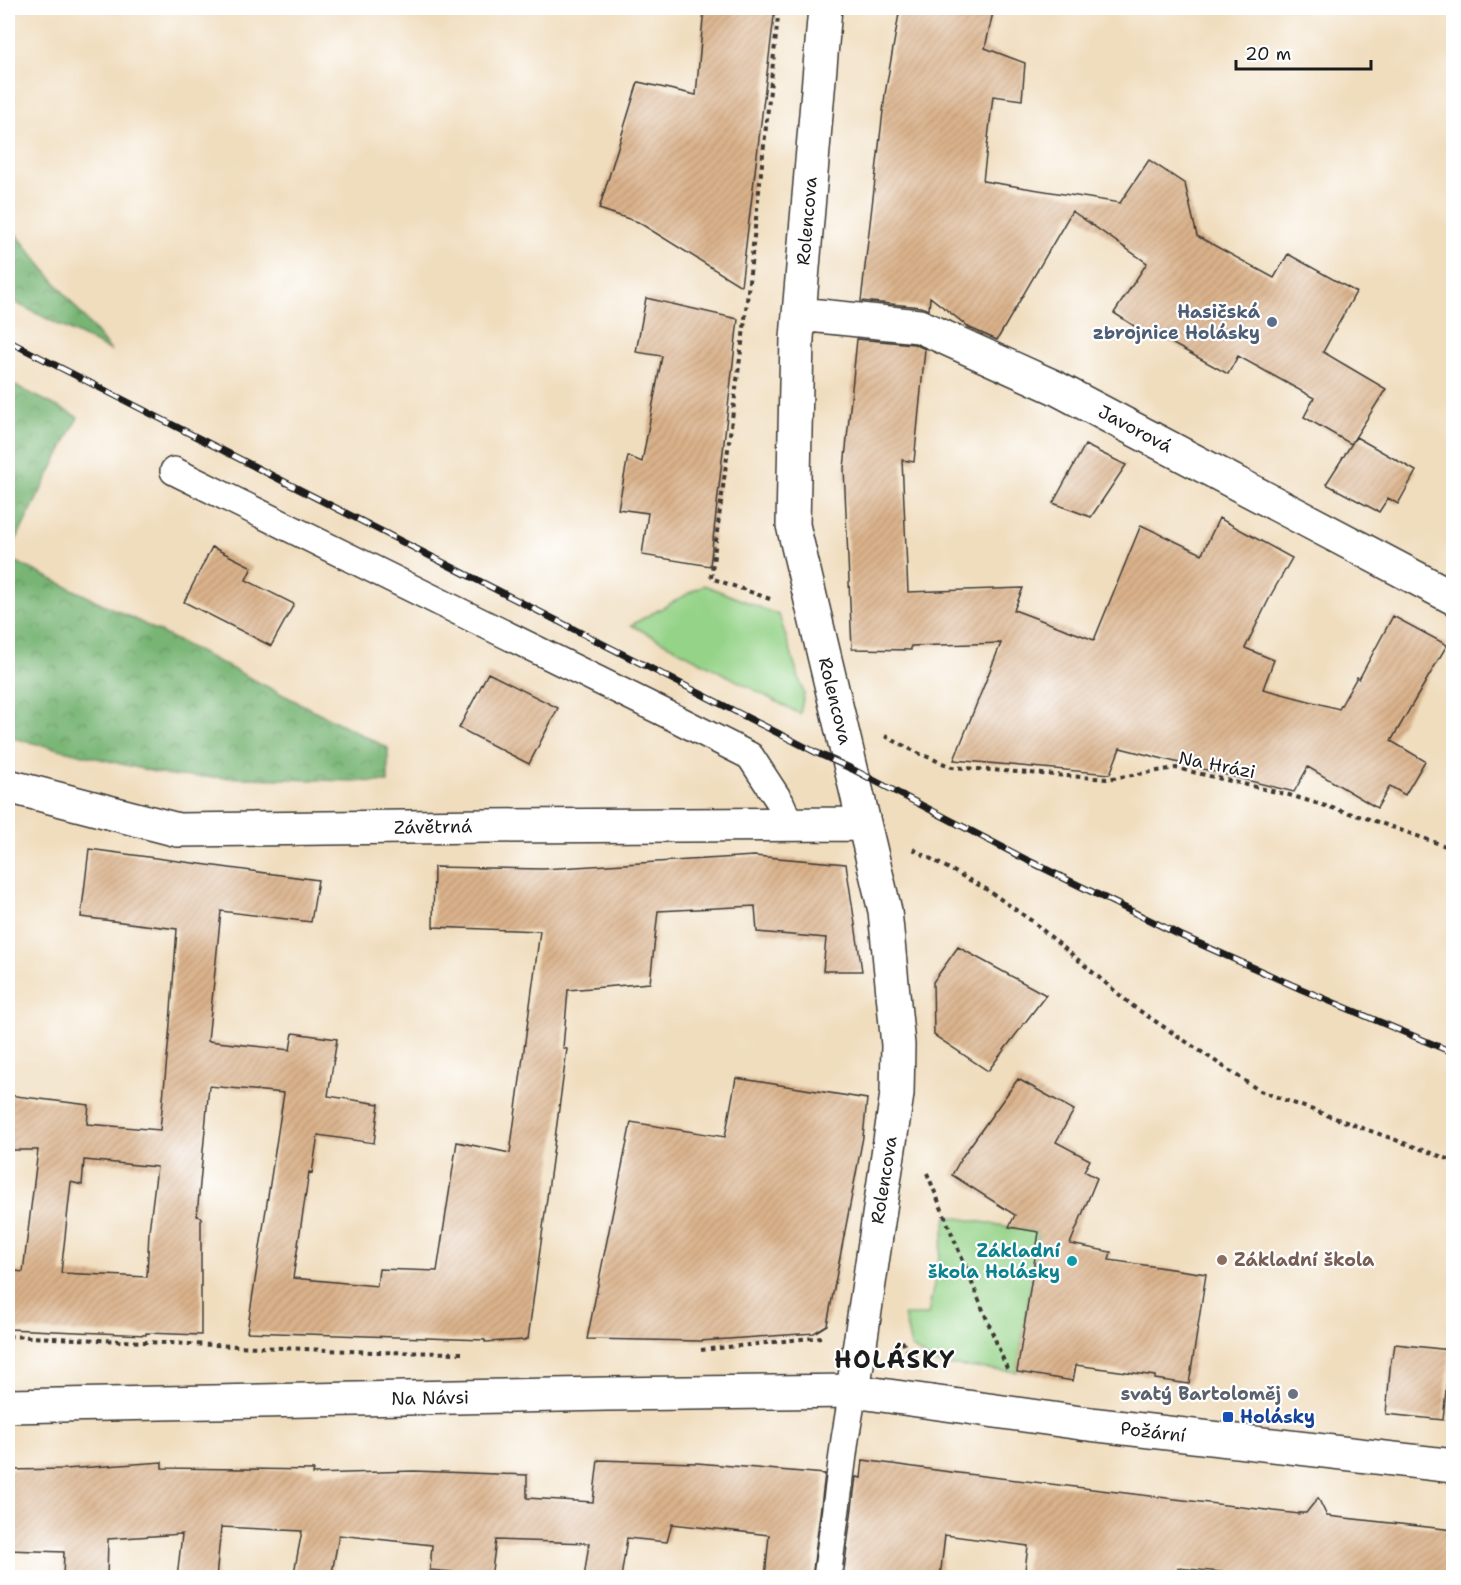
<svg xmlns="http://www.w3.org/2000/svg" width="1461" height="1585" viewBox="0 0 1461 1585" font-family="'Shantell Sans',sans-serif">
  <defs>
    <pattern id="forest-crowns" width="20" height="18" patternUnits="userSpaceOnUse" patternTransform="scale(1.5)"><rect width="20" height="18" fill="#78b574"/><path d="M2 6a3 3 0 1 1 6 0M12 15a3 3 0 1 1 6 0" fill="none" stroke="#62925e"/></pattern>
    <pattern id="building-hatch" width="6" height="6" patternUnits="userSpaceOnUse" patternTransform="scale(1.5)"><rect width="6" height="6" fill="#dab28b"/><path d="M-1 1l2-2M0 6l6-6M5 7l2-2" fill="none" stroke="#ba9877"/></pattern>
  </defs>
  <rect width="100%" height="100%" fill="#fff"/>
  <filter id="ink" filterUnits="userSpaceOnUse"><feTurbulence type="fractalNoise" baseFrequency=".0167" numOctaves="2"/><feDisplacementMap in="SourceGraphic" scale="12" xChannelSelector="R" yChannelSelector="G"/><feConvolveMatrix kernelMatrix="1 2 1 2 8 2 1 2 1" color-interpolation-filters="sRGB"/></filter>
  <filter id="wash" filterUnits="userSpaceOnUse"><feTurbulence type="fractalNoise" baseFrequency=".008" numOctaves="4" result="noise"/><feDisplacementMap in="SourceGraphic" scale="24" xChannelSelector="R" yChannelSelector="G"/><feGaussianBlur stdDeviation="1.35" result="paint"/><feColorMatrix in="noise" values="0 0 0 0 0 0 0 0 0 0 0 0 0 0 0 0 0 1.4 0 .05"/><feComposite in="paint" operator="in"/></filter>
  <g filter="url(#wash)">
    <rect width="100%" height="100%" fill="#f0ddbe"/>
    <path fill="url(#forest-crowns)" stroke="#4a6848" stroke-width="1.5" d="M 8,224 L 111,351 L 8,299 Z
      M 8,382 L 78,417 L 8,556 Z
      M 8,558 L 136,620 L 388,748 L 388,782 L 172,776 L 8,737 Z"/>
    <path fill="#95d388" stroke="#587852" stroke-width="1.5" d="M 704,585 L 779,615 L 804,694 L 800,714 L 631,625 Z
      M 947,1216 L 1039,1232 L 1017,1372 L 935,1364 L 911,1347 L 904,1315 L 928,1315 Z"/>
    <g id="blocks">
      <path fill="url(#building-hatch)" fill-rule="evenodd" d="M 704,8 L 775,8 L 741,286 L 638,222 L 599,209 L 638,82 L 696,95 Z
        M 900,8 L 994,8 L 985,48 L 1025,63 L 1022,100 L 993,96 L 983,181 L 1120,203 L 1149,160 L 1185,184 L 1197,236 L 1274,278 L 1288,254 L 1356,292 L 1323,352 L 1386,389 L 1351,444 L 1304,417 L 1314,398 L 1238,356 L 1228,374 L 1153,333 L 1151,337 L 1114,313 L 1147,263 L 1072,211 L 997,340 L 970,328 L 930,297 L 929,310 L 921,307 L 861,301 L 885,94 Z
        M 646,298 L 738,319 L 710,566 L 642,555 L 648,513 L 618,509 L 628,456 L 642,462 L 662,356 L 636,352 Z
        M 857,339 L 914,344 L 925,349 L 914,462 L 902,460 L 908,592 L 1023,588 L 1014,610 L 1094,640 L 1141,525 L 1202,554 L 1219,518 L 1292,558 L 1272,593 L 1245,648 L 1274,660 L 1263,689 L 1339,709 L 1357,677 L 1359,679 L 1393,616 L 1447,645 L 1391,741 L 1425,761 L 1405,795 L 1390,786 L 1377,808 L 1308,767 L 1294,792 L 1120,748 L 1110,774 L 954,760 L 1001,643 L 911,646 L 911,650 L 852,649 L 844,468 Z
        M 1356,437 L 1416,471 L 1398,504 L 1388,498 L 1379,512 L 1326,484 Z
        M 1085,445 L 1126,465 L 1091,517 L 1053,503 Z
        M 212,547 L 252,567 L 246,580 L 294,604 L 271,646 L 184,602 Z
        M 488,673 L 558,708 L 529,764 L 459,728 Z
        M 89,849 L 318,880 L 311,922 L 221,911 L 208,1041 L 290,1050 L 293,1033 L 337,1039 L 328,1096 L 379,1104 L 374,1143 L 318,1135 L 312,1173 L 309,1172 L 293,1278 L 377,1286 L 379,1269 L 437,1271 L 457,1142 L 510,1153 L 540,931 L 433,927 L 434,867 L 543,869 L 754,856 L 846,864 L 862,971 L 823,971 L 826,938 L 757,932 L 755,906 L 658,911 L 650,983 L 568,990 L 563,1048 L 567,1049 L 528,1339 L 525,1339 L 525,1340 L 485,1342 L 485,1340 L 247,1332 L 284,1093 L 209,1086 L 197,1216 L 201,1217 L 201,1335 L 146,1333 L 146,1335 L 8,1329 L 8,1270 L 23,1272 L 38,1150 L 8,1150 L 8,1095 L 89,1105 L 87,1124 L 160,1130 L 169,1037 L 177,929 L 81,917 ZM 84,1160 L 157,1167 L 149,1231 L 147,1277 L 61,1273 L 71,1182 L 82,1185 Z
        M 958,947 L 1046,995 L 988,1071 L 934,1035 L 933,982 Z
        M 736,1078 L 867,1099 L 863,1137 L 827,1325 L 814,1333 L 700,1341 L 587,1339 L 631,1122 L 725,1137 Z
        M 1018,1079 L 1074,1110 L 1056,1142 L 1090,1160 L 1084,1171 L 1097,1178 L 1070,1244 L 1111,1252 L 1109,1260 L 1206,1274 L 1189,1384 L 1155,1379 L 1155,1376 L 1076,1365 L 1073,1381 L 1017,1372 L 1039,1232 L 1009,1227 L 1015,1215 L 952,1175 L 962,1157 Z
        M 1395,1344 L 1450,1350 L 1443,1420 L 1386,1414 L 1391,1358 L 1393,1357 Z
        M 598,1460 L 697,1463 L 825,1474 L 812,1578 L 765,1578 L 769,1535 L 672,1524 L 667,1542 L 627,1538 L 621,1578 L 584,1578 L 589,1543 L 496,1540 L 491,1578 L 452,1578 L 452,1572 L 430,1570 L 432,1545 L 339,1535 L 331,1578 L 293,1578 L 302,1531 L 221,1527 L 216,1578 L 177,1578 L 182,1534 L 108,1539 L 107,1578 L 63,1578 L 64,1552 L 8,1550 L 8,1470 L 65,1469 L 162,1462 L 162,1468 L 314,1470 L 313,1474 L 414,1471 L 527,1475 L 527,1498 L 593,1502 Z
        M 863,1460 L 950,1472 L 1299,1514 L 1299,1513 L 1306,1513 L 1318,1498 L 1327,1516 L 1454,1530 L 1454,1578 L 1288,1578 L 1178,1568 L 1177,1578 L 1024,1578 L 1028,1546 L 945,1535 L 940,1578 L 843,1578 L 856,1477 L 861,1478 Z"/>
    </g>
  </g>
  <g filter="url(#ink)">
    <use href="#blocks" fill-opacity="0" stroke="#3c3934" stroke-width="1.5"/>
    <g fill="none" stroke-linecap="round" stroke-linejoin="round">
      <defs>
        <path id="lane" d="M 174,471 L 675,718 L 750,756 L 780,802 L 790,825
          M 827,1578 L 845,1439 L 853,1391"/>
        <path id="street" d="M 825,8 L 797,338 L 793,525 L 885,911 L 898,1045 L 897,1094 L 853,1391
          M 799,314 L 919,326 L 1054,387 L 1454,598
          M 8,786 L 178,830 L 486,826 L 864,824"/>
        <path id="secondary" d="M 8,1406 L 607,1394 L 853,1391 L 1081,1423 L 1454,1466"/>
      </defs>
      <use href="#lane" stroke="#3c3934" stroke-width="30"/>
      <use href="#street" stroke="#3c3934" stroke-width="36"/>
      <use href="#secondary" stroke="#3c3934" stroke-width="36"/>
      <path stroke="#3c3934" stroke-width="4" stroke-dasharray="4.5 4.5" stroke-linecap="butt" d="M 770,599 L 711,578 L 744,328 L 779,8
        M 885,736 L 918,753 L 952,767 L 1107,779 L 1176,768 L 1289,795 L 1369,819 L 1454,849
        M 913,849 L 986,889 L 1032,921 L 1134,1007 L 1260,1091 L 1454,1161
        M 927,1173 L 1008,1371
        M 8,1336 L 373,1352 L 462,1353
        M 902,1341 L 909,1353 L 916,1358
        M 701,1350 L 821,1337"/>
      <use href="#lane" stroke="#fff" stroke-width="27"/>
      <use href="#street" stroke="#fff" stroke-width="33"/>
      <use href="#secondary" stroke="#fff" stroke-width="33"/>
      <defs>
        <path id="rail" d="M 8,341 L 817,753 L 852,769 L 1027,860 L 1180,935 L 1301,989 L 1454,1053"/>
      </defs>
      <use href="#rail" stroke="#1c1c1c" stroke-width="7"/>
      <use href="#rail" stroke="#fff" stroke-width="4.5" stroke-dasharray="14" stroke-linecap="butt"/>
    </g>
  </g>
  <circle fill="#5c6f8a" stroke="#fff" stroke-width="2" cx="1272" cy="322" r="6"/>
  <circle fill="#8d6e63" stroke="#fff" stroke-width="2" cx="1222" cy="1260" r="6"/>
  <circle fill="#0f9aa8" stroke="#fff" stroke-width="2" cx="1072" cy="1261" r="6"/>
  <circle fill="#6b7280" stroke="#fff" stroke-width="2" cx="1293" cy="1394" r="6"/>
  <rect fill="#1a4fb4" stroke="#fff" stroke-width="2" x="1222" y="1411" width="12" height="12" rx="3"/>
  <g text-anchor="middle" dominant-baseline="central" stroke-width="4.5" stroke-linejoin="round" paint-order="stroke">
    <g font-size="18" fill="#1c1c1c" stroke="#fff">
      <text transform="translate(807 221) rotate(-85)">Rolencova</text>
      <text transform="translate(1135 429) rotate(28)">Javorová</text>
      <text transform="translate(835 701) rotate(76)">Rolencova</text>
      <text transform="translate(1217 765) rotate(11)">Na Hrázi</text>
      <text transform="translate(433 827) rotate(-1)">Závětrná</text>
      <text transform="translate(884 1180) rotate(-81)">Rolencova</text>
      <text transform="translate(430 1398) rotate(-1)">Na Návsi</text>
      <text transform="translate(1153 1432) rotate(7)">Požární</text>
    </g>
    <g font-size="18" font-weight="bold" fill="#4e5e75" stroke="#fff" text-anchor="end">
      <text x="1260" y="312">Hasičská<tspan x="1260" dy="21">zbrojnice Holásky</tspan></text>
    </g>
    <g font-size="18" font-weight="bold" fill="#0d838f" stroke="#fff" text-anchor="end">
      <text x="1060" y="1251">Základní<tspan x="1060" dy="21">škola Holásky</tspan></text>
    </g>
    <g font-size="18" font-weight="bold" fill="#785e54" stroke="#fff" text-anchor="start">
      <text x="1234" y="1260">Základní škola</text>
    </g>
    <g font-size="18" font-weight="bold" fill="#5b616d" stroke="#fff" text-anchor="end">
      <text x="1281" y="1394">svatý Bartoloměj</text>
    </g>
    <g font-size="18" font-weight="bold" fill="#164399" stroke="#fff" text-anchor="start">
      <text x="1240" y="1417">Holásky</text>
    </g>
    <g font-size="24" font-weight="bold" letter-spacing="1.5" fill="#1c1c1c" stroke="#fff">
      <text x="895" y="1360">HOLÁSKY</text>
    </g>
  </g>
  <rect width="1461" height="1585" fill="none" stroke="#fff" stroke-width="30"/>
  <path d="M1236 60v9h135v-9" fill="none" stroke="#1c1c1c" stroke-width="3"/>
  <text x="1245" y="60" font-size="18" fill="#1c1c1c" stroke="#ffffff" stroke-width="4.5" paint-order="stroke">20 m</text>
</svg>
